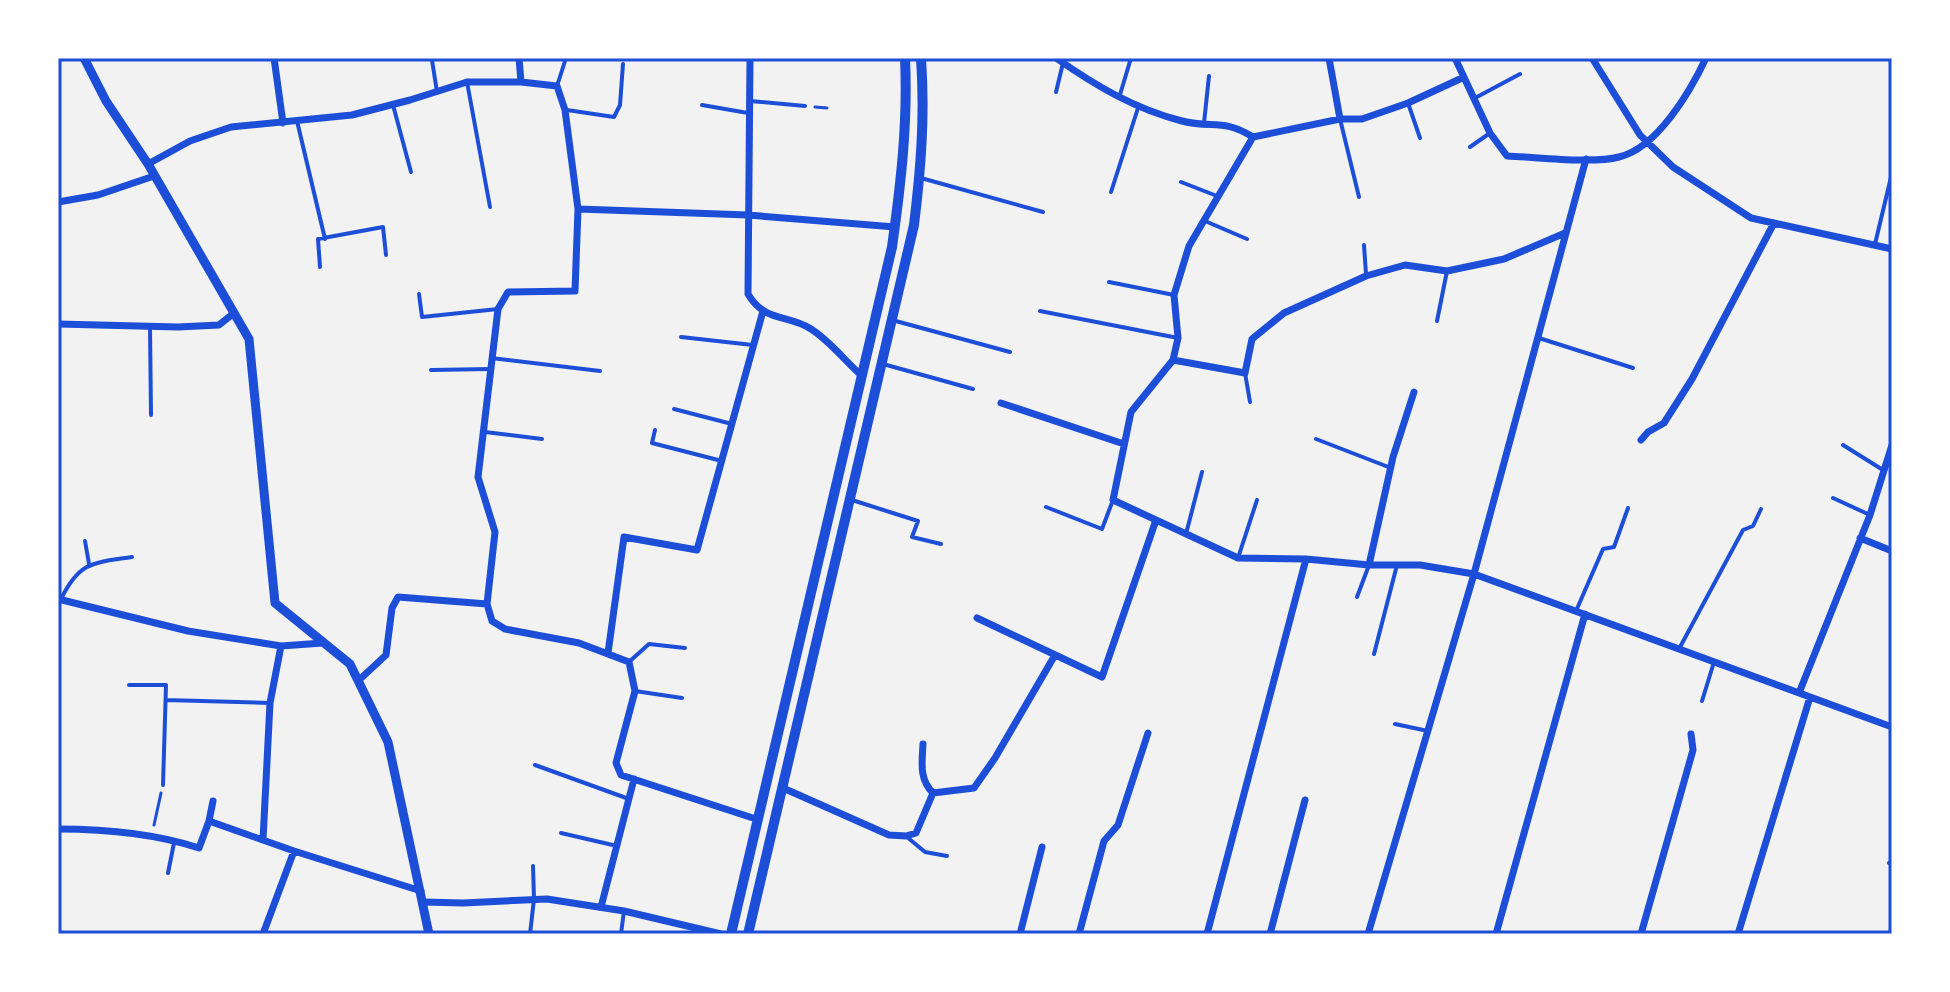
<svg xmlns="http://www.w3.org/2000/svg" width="1950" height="992" viewBox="0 0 1950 992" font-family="Figtree,sans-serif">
  <rect width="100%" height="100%" fill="#f2f2f2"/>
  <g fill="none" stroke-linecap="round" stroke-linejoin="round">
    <path stroke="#1d4ed8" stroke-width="3" d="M 815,107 L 827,108
      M 154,825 L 161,793"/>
    <path stroke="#1d4ed8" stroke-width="4" d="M 432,60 L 437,92
      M 467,82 L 490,207
      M 557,86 L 566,58
      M 1056,92 L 1063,63
      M 1119,98 L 1131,58
      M 1475,98 L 1520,74
      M 750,101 L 805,106
      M 1408,103 L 1420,138
      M 393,105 L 411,172
      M 702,105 L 748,113
      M 567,110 L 614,117 L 620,105 L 623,64
      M 1340,119 L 1359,197
      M 297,121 L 325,239
      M 1204,123 L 1209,76
      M 1470,147 L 1490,133
      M 921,178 L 1043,212
      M 1181,182 L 1217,196
      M 1111,192 L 1138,108
      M 1205,221 L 1247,239
      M 1875,244 L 1892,173
      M 1364,245 L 1366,274
      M 320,267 L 318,239 L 383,227 L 386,255
      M 1109,282 L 1174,295
      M 419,294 L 422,317 L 498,309
      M 1040,311 L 1178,338
      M 892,320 L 1010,352
      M 1437,321 L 1447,271
      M 150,327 L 151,415
      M 681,337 L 753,345
      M 1539,338 L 1633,368
      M 491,358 L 600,371
      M 883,364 L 973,389
      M 431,370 L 490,369
      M 1245,373 L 1250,402
      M 674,409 L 732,424
      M 655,430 L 652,443 L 722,461
      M 485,432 L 542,439
      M 1316,439 L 1391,468
      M 1843,445 L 1883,470
      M 1833,498 L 1870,515
      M 852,500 L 918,521 L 912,537 L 941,544
      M 1046,507 L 1102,529 L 1113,500
      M 1186,534 L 1202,472
      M 85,541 L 89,564
      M 1238,558 L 1257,500
      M 1357,597 L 1369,565
      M 61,599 C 80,561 93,563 132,557
      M 1576,611 L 1603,549 L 1614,547 L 1628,508
      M 1679,649 L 1743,530 L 1753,526 L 1761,509
      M 1374,654 L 1397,565
      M 630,661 L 649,644 L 685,648
      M 129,685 L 166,685 L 163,785
      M 635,691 L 682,698
      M 166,700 L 270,703
      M 1702,701 L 1714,662
      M 1395,724 L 1428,731
      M 535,765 L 629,799
      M 561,833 L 617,846
      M 907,837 L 925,852 L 947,856
      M 1889,863 L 1892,864
      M 168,873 L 174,843
      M 530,934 L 534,899 L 533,866
      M 621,934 L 624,911"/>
    <path stroke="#1d4ed8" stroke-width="7" d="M 274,58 L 283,123
      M 519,58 L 521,82
      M 750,58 L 748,294 C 765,323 788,314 811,329 C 830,341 846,362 862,376
      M 1056,58 C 1096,86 1135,109 1182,121 C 1212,129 1223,118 1253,137 L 1340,119 L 1362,119 L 1408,103 L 1462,78
      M 1329,58 L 1340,119
      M 1455,58 L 1490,133 L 1507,156 C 1537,157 1592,164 1619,157 C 1657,148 1690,92 1706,58
      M 1592,58 L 1640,135 L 1673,167 L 1751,218 L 1892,249
      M 1253,137 L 1189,246 L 1174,295 L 1178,338 L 1173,360 L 1131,412 L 1113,500 L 1238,558 L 1306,559 L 1369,565 L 1420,565 L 1474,574 L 1892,727
      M 148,164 L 190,141 L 231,127 L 352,115 L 410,100 L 467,82 L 521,82 L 557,86 L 565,110 L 578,209 L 748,215 L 895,227
      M 58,202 L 98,195 L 154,176
      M 58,324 L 178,327 L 219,325 L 234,313
      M 1173,360 L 1245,373 L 1252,339 L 1284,313 L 1366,276 L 1405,265 L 1447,271 L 1504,259 L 1565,233
      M 1001,403 L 1124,444
      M 1641,440 L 1648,432 L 1664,423 L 1692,379 L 1774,223
      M 1860,538 L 1892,551
      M 1369,565 L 1393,457 L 1414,392
      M 58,599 L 188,631 L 281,646 L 323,643
      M 487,604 L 492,621 L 505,629 L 579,643 L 629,662 L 635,691 L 616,763 L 621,775 L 756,819
      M 977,618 L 1102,677 L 1156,520
      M 608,653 L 624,537 L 697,550 L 763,311
      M 358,681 L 386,655 L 392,608 L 398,597 L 487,604 L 495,532 L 478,477 L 498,309 L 508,292 L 575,291 L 578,209
      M 1799,693 L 1870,515 L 1892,445
      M 923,744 C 922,763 919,779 933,793 L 974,788 L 995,758 L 1055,655
      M 783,788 L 889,835 L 906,836 L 916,833 L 933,793
      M 209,821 L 294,851 L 421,891
      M 58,829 C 106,829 153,833 199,848 L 209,821 L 213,801
      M 263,840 L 270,703 L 281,646
      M 424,902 L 463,903 L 547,899 L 624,911 L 721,934
      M 601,907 L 634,779
      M 263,934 L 294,851
      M 1020,934 L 1042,847
      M 1079,934 L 1104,841 L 1118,825 L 1148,733
      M 1207,934 L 1306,559
      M 1270,934 L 1305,800
      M 1368,934 L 1474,574 L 1586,159
      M 1496,934 L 1585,614
      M 1641,934 L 1693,750 L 1691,734
      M 1738,934 L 1810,697"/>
    <path stroke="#1d4ed8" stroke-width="9" d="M 84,58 L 106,101 L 148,164 L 249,339 L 275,603 L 350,664 L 388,742 L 429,934"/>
    <path stroke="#1d4ed8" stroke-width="10" d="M 731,934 L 892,247 C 901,183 908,122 905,58
      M 748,934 L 914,225 C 921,167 925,116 921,58"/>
  </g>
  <rect width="1950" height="992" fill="none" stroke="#ffffff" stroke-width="120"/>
  <rect x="60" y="60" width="1830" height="872" fill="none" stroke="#1d4ed8" stroke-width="3"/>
</svg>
